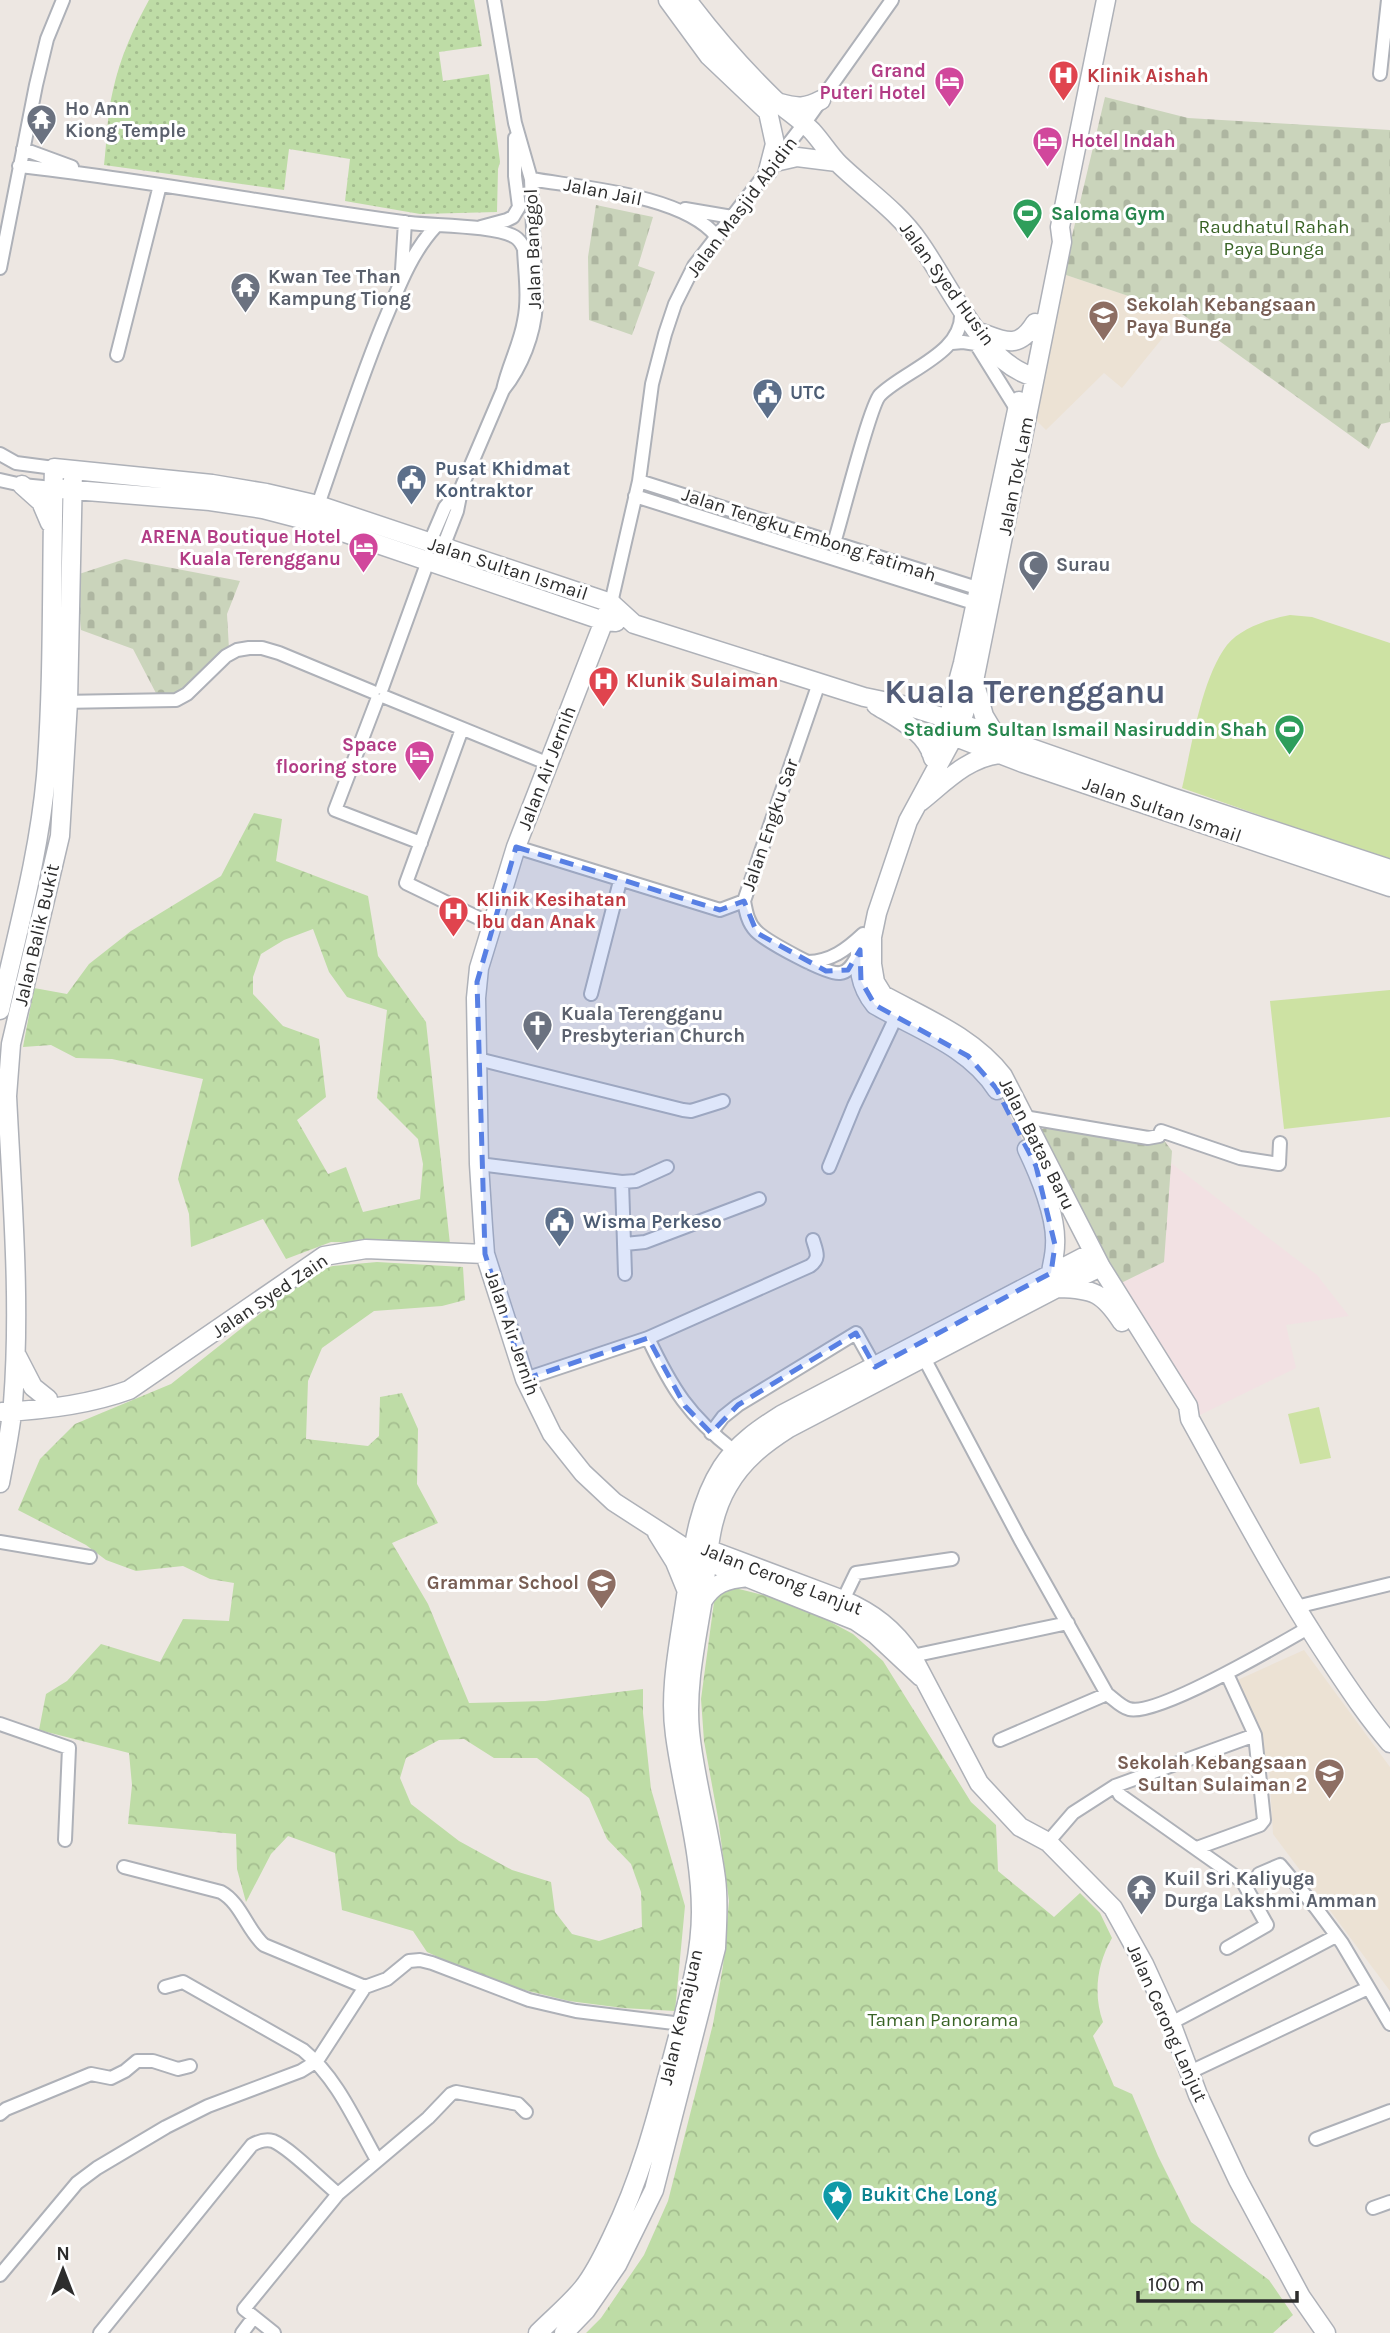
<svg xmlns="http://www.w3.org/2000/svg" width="1390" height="2333" viewBox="0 0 1390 2333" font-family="Karla,sans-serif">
  <defs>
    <pattern id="grass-dots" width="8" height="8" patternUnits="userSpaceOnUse" patternTransform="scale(1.75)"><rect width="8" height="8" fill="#bedca6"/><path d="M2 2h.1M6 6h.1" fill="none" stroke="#a4bd8f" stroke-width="1.8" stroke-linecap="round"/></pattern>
    <pattern id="forest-crowns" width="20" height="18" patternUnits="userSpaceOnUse" patternTransform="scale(1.75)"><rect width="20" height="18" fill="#bedca6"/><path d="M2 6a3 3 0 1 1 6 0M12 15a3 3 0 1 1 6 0" fill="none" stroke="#a4bd8f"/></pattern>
    <pattern id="cemetery-stones" width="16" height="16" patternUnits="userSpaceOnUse" patternTransform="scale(1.75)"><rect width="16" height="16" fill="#cad4bb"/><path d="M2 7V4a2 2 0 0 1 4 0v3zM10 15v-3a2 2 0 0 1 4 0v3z" fill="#aeb6a1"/></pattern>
  </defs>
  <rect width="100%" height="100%" fill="#ede7e2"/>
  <path fill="#ece2d4" d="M 1063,274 L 1182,314 L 1122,388 L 1104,373 L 1046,430 L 1032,416 Z
    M 1304,1650 L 1390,1767 L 1390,1991 L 1273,1834 L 1269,1768 L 1231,1683 Z"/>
  <path fill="#f2e1e3" d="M 1171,1163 L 1317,1275 L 1349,1316 L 1286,1325 L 1296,1368 L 1200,1415 L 1117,1285 L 1164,1262 Z"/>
  <path fill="url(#grass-dots)" d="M 149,0 L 474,0 L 482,46 L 439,52 L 443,81 L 489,74 L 500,162 L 498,169 L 497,212 L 420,214 L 345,201 L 350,159 L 289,149 L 284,190 L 104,165 C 107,141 107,114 113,90 C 120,58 133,29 149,0 Z"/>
  <path fill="url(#forest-crowns)" fill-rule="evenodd" d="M 254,813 L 282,819 L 276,861 L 368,896 L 378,956 L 426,1022 L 450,1244 L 331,1242 L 286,1259 L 263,1219 L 191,1247 L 189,1214 L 178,1179 L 203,1079 L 112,1059 L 76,1058 L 51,1045 L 23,1047 L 34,988 L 67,994 L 89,964 L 131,931 L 221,876 ZM 313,929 L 329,972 L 347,997 L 387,1010 L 377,1098 L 418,1139 L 423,1164 L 420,1199 L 363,1212 L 346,1167 L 328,1174 L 297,1120 L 326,1097 L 319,1039 L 283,1026 L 253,994 L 253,977 L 261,954 L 284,940 Z
    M 377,1262 L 463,1267 L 465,1300 L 442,1306 L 374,1311 L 322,1348 L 308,1381 L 306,1439 L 368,1446 L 379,1436 L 380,1397 L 402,1393 L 418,1429 L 417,1484 L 438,1523 L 392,1543 L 428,1604 L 469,1703 L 545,1701 L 643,1689 L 643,1713 L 651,1789 L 685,1906 L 675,2011 L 623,2008 L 569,2001 L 492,1982 L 427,1952 L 413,1931 L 342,1910 L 335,1853 L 288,1836 L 271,1854 L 246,1902 L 237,1869 L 236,1834 L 128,1824 L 132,1785 L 129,1753 L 39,1730 L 46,1694 L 67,1681 L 101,1644 L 160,1662 L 183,1619 L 229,1621 L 234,1583 L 210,1579 L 183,1566 L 136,1571 L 106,1560 L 86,1545 L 18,1510 L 40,1459 L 75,1424 L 171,1384 L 314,1271 L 333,1266 ZM 464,1739 L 494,1758 L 537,1758 L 589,1798 L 607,1839 L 631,1864 L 641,1892 L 642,1927 L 599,1941 L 572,1934 L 555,1912 L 551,1882 L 512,1870 L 459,1841 L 411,1804 L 400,1778 L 406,1758 L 439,1740 Z
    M 735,1588 L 767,1596 L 814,1613 L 853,1634 L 883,1661 L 971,1802 L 996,1825 L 998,1871 L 1054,1917 L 1080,1893 L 1100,1913 L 1112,1938 C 1097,1964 1093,1994 1103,2022 L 1093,2036 L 1114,2086 L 1132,2094 L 1158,2156 L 1191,2222 L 1269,2280 L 1293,2315 L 1273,2333 L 586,2333 L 601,2318 L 644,2255 L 668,2201 L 713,2024 L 723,1966 L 729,1901 L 718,1818 L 704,1741 L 701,1699 L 714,1602 L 721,1591 Z"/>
  <path fill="url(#cemetery-stones)" d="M 1105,97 L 1188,118 L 1390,130 L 1390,422 L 1381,424 L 1369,449 L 1182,314 L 1063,274 Z
    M 596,205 L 653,217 L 638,266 L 655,272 L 632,335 L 589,320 L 588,257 Z
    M 125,559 L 240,581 L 227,614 L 229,649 L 181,694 L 158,697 L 133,649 L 81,630 L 76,575 Z
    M 1045,1128 L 1147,1144 L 1163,1139 L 1172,1151 L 1164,1262 L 1117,1285 L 1035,1131 Z"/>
  <path fill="#cde2a3" d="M 1290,615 L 1312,617 L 1390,643 L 1390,861 L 1182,788 C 1192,746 1201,679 1227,645 C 1241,628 1269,619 1290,615 Z
    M 1390,990 L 1390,1117 L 1284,1129 L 1270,1001 Z
    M 1319,1407 L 1331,1458 L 1300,1464 L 1288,1414 Z"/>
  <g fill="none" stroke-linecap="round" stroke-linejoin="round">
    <defs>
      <path id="street" d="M 1380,74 L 1388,0
        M 23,149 L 72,167
        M 19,166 C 150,180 279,206 410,223 C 435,226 495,225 515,237 C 520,240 522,244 524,249 C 525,273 529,298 524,321 C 520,345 508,366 503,390
        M 531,179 C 583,188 684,195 717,237
        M 685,209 L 732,217
        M 481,227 L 507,220 L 513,217 L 519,207 L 515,176 L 515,138
        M 0,268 L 36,85 L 47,39 L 63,0
        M 402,270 L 405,222
        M 952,343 L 963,342 L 976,344 L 1017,410
        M 117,355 L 160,185
        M 0,454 L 16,463 L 54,468
        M 0,480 L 22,485 L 53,488
        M 639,481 L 980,589
        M 635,496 L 977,604
        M 318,505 C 339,444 359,383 383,324 C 398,289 410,254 436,226
        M 430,542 L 445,507 L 460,489
        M 834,543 C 841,521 870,405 880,395 C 905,370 965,353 961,311
        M 443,547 L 457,511 L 462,486 L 503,390 C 522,366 534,335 536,305 L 531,179 L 515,123 L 494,0
        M 611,603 L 639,481 L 652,384 L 665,334 L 675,304 L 694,266 L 804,124 L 892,0
        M 382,688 L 428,561
        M 385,697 L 549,764
        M 377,700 L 335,810 L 421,843
        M 60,702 L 176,700 L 187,694 L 226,656 L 237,650 L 249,648 L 262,648 L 279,653 L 373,692
        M 462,729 L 406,883 L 491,924
        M 516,847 L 720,910 L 744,901 L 819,683
        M 744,901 C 746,912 748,923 756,931 C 766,941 827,975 840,973 C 850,972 854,961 859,954
        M 808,962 C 831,961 846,950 863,934
        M 591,994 L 620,881
        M 478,1059 L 683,1110 L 691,1111 L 723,1101
        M 1024,1117 L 1148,1138 L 1159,1136 L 1161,1131 L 1240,1158 L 1279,1164 L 1280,1143
        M 479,1164 L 622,1182 L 636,1181 L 667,1167
        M 829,1167 L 854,1106 L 896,1017
        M 622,1182 L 625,1274
        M 625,1244 L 645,1242 L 759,1199
        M 648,1338 C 672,1389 689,1416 734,1451
        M 924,1358 L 1020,1539 L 1107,1694 L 1000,1740
        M 525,1379 L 648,1338 L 810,1266 C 821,1258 816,1251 813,1240
        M 711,1433 L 723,1417 L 738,1405 L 856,1333 L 875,1367
        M 0,1542 L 90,1557
        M 843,1600 L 856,1573 L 952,1559
        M 1296,1607 L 1390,1584
        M 912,1656 L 1068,1623
        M 1107,1694 C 1114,1699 1121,1707 1129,1709 C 1156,1717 1280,1644 1308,1628
        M 0,1724 L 69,1748 L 65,1840
        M 1115,1786 L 1120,1795 L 1243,1882 L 1267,1925 L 1227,1948
        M 1048,1842 L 1073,1813 L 1115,1786 L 1255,1735
        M 1197,1848 L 1260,1825 L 1264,1820 L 1255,1735 L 1227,1674
        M 124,1867 L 221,1892 C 241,1903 247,1930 264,1945 L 365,1987
        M 1259,1874 L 1280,1865 L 1316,1908 L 1342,1943 L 1390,2024
        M 165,1987 L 183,1982 L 303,2050 C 337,2078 355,2121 377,2160
        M 1171,2023 L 1336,1936
        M 1190,2072 L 1368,1988
        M 0,2114 L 6,2109 L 91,2074 L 111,2078 L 125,2071 L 137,2061 L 153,2061 L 178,2069 L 190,2066
        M 1316,2139 L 1390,2111
        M 1373,2208 L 1390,2202
        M 0,2275 L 77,2183 L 97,2168 L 166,2127 L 208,2106 L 301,2071 L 317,2061 L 365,1987 L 387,1979 L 409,1961 L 420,1960 L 432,1963 L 529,2000 L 576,2011 L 682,2024
        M 100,2333 L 252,2145 C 259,2141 265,2139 273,2141 C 290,2148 322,2181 338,2194
        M 242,2333 L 254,2317
        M 274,2333 L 244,2309 L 338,2194 L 428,2118 L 451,2094 L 456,2092 L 518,2104 L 526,2112"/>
      <path id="secondary" d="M 668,0 L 709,56 L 768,112 L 775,144 L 768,171
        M 687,0 C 714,36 743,69 775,100 C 787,111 801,120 812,131 C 822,142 829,154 839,164 C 866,190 898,211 919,242 C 948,282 983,365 1035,377
        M 1106,0 L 1060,227 L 1062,242 L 974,681 L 961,723 L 908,821 L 877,913 L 872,937 L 872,964 L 875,982 L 883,995 C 925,1018 973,1037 1003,1076 L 1101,1267 L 1188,1406 L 1190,1419 C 1236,1502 1280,1586 1333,1665 C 1351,1692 1369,1719 1390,1743
        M 780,103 C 797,108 806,108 821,100
        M 775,162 L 797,157 L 837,162
        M 982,333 C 1006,342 1019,349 1035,323
        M 22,485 L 41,502 L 50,523
        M 62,489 L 210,501 L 263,509 L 313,522 L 604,621 L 616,622
        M 611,603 L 516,847 L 479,968 L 476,998 L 479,1164 L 483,1227 L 485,1254 L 525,1379 L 552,1434 L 583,1473 L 614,1502 L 679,1544 L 691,1555 L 856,1621 L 875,1634 L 921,1677
        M 974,681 L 984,716 L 996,736
        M 876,705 C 897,718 927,732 933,758
        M 948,726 L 953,736 L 1023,763 L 1390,887
        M 931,753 L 948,719 L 963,663 L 1019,401
        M 920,802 C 945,782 967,758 999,754
        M 861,943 C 858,967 859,985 875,1005 C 917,1029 970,1047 997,1090
        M 0,1010 C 17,933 39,855 46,776 C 54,674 51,571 54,468 L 212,484 L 266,493 L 318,505 L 611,603 L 634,624 L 864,697 L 907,706 L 948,719 L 1171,797 L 1390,869
        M 1027,1149 C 1039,1174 1057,1217 1055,1245 C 1055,1255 1052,1264 1051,1273
        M 1059,1288 C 1094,1289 1103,1293 1122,1322
        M 17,1356 L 33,1387 L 48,1399
        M 2,1412 C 45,1410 88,1405 129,1390 L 324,1256 L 366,1249 L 485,1254
        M 0,1483 C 5,1456 11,1429 13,1403 C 21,1301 12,1198 7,1096 L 11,1044 L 60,836 L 68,702 L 73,470
        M 657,1533 L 675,1562 L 686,1589
        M 702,1547 L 843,1600 C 873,1613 894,1629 912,1656 L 979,1783 L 1020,1827 L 1048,1842 L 1113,1908 L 1144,1964 L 1171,2023 L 1198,2095 L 1238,2180 L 1301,2297 L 1326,2333
        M 702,1602 C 713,1583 727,1579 748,1577
        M 538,2333 C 553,2318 570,2304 583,2288 C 595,2273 604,2254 612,2237 C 641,2178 657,2116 674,2052 C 686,2006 701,1960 701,1912 C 701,1852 683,1794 675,1735 C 669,1693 678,1650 684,1609 C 692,1560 695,1509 722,1467 C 737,1444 759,1429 781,1415 L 1093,1252
        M 564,2333 L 586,2310 L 617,2265 L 654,2190 L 716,1948 C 717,1925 719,1902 716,1879 C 710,1830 695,1782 690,1732 C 686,1689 695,1647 702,1605 C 708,1565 707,1521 728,1486 C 743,1460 764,1444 789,1428 L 1057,1288 L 1101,1267"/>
    </defs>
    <use href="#street" stroke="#aeb1b8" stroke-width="16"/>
    <use href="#secondary" stroke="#aeb1b8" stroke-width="21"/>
    <use href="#street" stroke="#fff" stroke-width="12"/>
    <use href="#secondary" stroke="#fff" stroke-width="18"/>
  </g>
  <path fill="#5880e4" fill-opacity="0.2" stroke="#5880e4" stroke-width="5" stroke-dasharray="14 9" stroke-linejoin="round" d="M 516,847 L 720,910 L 744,901 L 757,933 L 826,971 L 848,970 L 860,950 L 861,981 L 875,1005 L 968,1056 L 996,1088 L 1036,1166 L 1055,1245 L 1051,1273 L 875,1367 L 856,1333 L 738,1405 L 711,1433 L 685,1406 L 648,1338 L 525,1379 L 485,1254 L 477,982 Z"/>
  <defs>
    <symbol id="hospital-pin" viewBox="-11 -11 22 30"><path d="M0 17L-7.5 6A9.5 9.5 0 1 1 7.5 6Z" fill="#e0444e" stroke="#fff"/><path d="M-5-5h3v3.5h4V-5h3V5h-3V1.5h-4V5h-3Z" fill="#fff"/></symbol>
    <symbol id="hotel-pin" viewBox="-11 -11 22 30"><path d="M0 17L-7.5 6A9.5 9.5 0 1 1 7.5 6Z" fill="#d1479c" stroke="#fff"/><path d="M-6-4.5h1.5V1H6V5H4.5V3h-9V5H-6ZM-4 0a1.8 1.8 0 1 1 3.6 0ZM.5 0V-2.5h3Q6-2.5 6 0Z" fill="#fff"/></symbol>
    <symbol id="temple-pin" viewBox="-11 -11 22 30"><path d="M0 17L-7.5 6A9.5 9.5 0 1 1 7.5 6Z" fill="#6b7280" stroke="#fff"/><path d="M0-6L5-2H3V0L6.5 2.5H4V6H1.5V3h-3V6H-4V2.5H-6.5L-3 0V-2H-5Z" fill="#fff"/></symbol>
    <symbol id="stadium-pin" viewBox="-11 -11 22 30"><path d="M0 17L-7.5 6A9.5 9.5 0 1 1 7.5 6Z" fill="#2e9e5b" stroke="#fff"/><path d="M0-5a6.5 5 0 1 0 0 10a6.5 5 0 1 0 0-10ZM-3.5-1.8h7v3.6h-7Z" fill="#fff"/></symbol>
    <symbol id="school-pin" viewBox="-11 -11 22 30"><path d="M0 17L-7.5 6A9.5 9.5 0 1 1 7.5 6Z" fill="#8d6e63" stroke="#fff"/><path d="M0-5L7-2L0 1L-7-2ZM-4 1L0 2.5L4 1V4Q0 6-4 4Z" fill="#fff"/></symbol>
    <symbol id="civic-pin" viewBox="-11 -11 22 30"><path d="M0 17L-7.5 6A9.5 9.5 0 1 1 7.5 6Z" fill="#5c6f8a" stroke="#fff"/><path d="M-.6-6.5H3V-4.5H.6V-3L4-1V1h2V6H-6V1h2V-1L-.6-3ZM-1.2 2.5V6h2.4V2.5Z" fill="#fff"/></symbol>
    <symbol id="mosque-pin" viewBox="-11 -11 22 30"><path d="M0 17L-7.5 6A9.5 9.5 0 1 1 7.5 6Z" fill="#6b7280" stroke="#fff"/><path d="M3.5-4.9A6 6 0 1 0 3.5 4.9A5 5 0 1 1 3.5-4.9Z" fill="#fff"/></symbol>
    <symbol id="church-pin" viewBox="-11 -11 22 30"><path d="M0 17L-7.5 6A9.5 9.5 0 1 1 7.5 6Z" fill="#6b7280" stroke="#fff"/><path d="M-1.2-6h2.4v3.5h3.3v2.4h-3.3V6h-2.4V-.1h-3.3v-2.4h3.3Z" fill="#fff"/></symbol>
    <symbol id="sight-pin" viewBox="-11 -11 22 30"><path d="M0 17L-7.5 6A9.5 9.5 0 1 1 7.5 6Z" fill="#0f9aa8" stroke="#fff"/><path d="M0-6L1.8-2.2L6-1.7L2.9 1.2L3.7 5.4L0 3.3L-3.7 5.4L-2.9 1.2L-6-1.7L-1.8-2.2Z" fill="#fff"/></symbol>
  </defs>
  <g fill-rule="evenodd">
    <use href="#hospital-pin" x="1046" y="58" width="35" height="47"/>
    <use href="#hotel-pin" x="932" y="64" width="35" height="47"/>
    <use href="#temple-pin" x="24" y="102" width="35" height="47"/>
    <use href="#hotel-pin" x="1030" y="124" width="35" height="47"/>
    <use href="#stadium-pin" x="1010" y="196" width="35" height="47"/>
    <use href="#temple-pin" x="228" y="270" width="35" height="47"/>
    <use href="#school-pin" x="1086" y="298" width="35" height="47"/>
    <use href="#civic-pin" x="750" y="376" width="35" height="47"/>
    <use href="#civic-pin" x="394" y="462" width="35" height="47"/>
    <use href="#hotel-pin" x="346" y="530" width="35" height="47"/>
    <use href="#mosque-pin" x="1016" y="548" width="35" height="47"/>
    <use href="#hospital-pin" x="586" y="664" width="35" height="47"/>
    <use href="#stadium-pin" x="1272" y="712" width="35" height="47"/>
    <use href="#hotel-pin" x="402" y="738" width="35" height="47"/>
    <use href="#hospital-pin" x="436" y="894" width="35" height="47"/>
    <use href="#church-pin" x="520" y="1008" width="35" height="47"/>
    <use href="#civic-pin" x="542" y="1204" width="35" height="47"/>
    <use href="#school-pin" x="584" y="1566" width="35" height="47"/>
    <use href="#school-pin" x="1312" y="1756" width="35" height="47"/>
    <use href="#temple-pin" x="1124" y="1872" width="35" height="47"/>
    <use href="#sight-pin" x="820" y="2178" width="35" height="47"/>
  </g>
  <g text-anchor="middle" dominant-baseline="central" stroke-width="6" stroke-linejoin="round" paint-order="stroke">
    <g font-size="19" font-weight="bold" fill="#b23c85" stroke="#fff" text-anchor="end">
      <text x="926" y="71">Grand<tspan x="926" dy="22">Puteri Hotel</tspan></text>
      <text x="1071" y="141" text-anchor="start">Hotel Indah</text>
      <text x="341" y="537">ARENA Boutique Hotel<tspan x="341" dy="22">Kuala Terengganu</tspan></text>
      <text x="397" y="745">Space<tspan x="397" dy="22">flooring store</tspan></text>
    </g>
    <g font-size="19" font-weight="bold" fill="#be3a42" stroke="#fff" text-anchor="start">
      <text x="1087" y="76">Klinik Aishah</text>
      <text x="626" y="681">Klunik Sulaiman</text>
      <text x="476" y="900">Klinik Kesihatan<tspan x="476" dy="22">Ibu dan Anak</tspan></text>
    </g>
    <g font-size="19" font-weight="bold" fill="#5b616d" stroke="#fff" text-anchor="start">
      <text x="65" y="109">Ho Ann<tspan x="65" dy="22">Kiong Temple</tspan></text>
      <text x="268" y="277">Kwan Tee Than<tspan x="268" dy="22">Kampung Tiong</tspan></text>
      <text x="1056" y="565">Surau</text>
      <text x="561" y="1014">Kuala Terengganu<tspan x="561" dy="22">Presbyterian Church</tspan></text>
      <text x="1164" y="1879">Kuil Sri Kaliyuga<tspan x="1164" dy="22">Durga Lakshmi Amman</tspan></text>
    </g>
    <g font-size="19" fill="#2d2d2d" stroke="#fff">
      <text transform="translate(603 192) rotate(11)">Jalan Jail</text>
      <text transform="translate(742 207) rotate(-53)">Jalan Masjid Abidin</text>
      <text transform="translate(533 249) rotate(-92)">Jalan Banggol</text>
      <text transform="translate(947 284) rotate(54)">Jalan Syed Husin</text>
      <text transform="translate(1016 476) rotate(-79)">Jalan Tok Lam</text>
      <text transform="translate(809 535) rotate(18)">Jalan Tengku Embong Fatimah</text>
      <text transform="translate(508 569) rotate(18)">Jalan Sultan Ismail</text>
      <text transform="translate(547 768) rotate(-69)">Jalan Air Jernih</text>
      <text transform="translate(1162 810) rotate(19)">Jalan Sultan Ismail</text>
      <text transform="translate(770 825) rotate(-71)">Jalan Engku Sar</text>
      <text transform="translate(37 935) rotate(-77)">Jalan Balik Bukit</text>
      <text transform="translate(1037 1144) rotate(63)">Jalan Batas Baru</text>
      <text transform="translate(270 1296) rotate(-34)">Jalan Syed Zain</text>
      <text transform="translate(512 1333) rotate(71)">Jalan Air Jernih</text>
      <text transform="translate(782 1579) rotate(21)">Jalan Cerong Lanjut</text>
      <text transform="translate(681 2017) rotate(-77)">Jalan Kemajuan</text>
      <text transform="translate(1167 2023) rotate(66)">Jalan Cerong Lanjut</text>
    </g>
    <g font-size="19" font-weight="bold" fill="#27864d" stroke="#fff" text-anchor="start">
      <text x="1051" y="214">Saloma Gym</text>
      <text x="1267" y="730" text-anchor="end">Stadium Sultan Ismail Nasiruddin Shah</text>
    </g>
    <g font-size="19" fill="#386325" stroke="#fff">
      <text x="1274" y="227">Raudhatul Rahah<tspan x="1274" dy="22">Paya Bunga</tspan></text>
      <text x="943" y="2020">Taman Panorama</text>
    </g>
    <g font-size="19" font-weight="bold" fill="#785e54" stroke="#fff" text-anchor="end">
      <text x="1126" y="305" text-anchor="start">Sekolah Kebangsaan<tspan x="1126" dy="22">Paya Bunga</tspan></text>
      <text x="579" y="1583">Grammar School</text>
      <text x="1307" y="1763">Sekolah Kebangsaan<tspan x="1307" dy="22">Sultan Sulaiman 2</tspan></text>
    </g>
    <g font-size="19" font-weight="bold" fill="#4e5e75" stroke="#fff" text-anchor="start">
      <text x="790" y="393">UTC</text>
      <text x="435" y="469">Pusat Khidmat<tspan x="435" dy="22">Kontraktor</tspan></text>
      <text x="583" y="1222">Wisma Perkeso</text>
    </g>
    <g font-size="19" font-weight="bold" fill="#0d838f" stroke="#fff" text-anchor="start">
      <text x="861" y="2195">Bukit Che Long</text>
    </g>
    <g font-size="33" font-weight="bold" fill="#535d79" stroke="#fff">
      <text x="1025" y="692">Kuala Terengganu</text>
    </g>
  </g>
  <g transform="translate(63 2270)" stroke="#ffffff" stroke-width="5" paint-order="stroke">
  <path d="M0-5L12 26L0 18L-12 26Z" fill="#2d2d2d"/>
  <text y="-10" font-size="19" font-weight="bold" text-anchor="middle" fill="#2d2d2d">N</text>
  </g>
  <path d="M1138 2291v10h159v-10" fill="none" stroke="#2d2d2d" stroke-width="3.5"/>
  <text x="1148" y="2291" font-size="21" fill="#2d2d2d" stroke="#ffffff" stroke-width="5" paint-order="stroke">100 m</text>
</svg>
